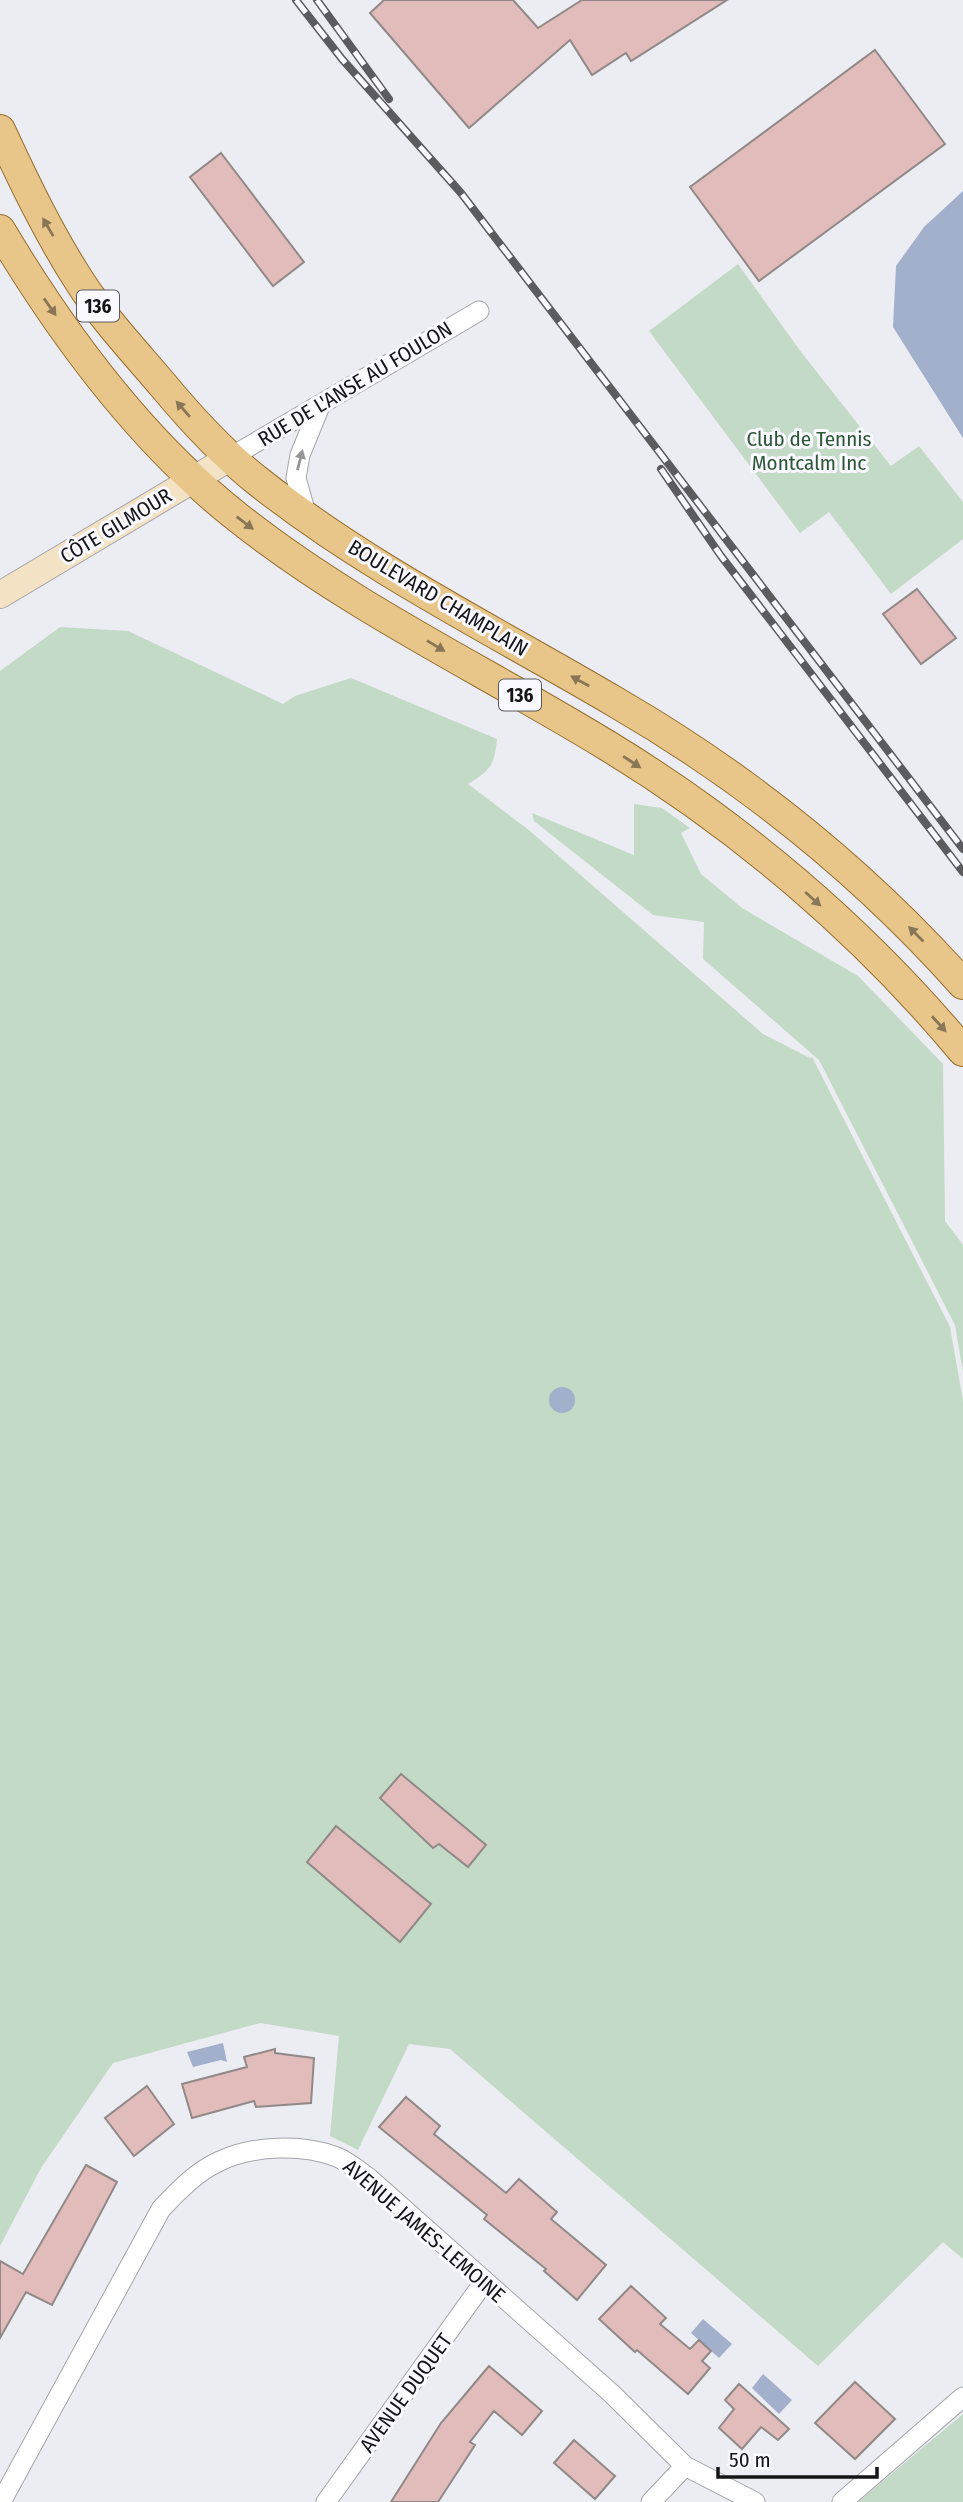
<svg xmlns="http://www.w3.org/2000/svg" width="963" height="2502" viewBox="0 0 963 2502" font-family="'Fira Sans Condensed',sans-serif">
  <rect width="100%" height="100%" fill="#ececf3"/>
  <path fill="#c2dac6" d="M 738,264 L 801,352 L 891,466 L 919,446 L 963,502 L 963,539 L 891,594 L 829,512 L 800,533 L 649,331 Z
    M 60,627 L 128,631 L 283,704 L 295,696 L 351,678 L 497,739 C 494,767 490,770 468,784 L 530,831 L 763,1034 L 810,1058 L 812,1057 L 950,1327 L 963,1401 L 963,2259 L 943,2242 L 818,2366 L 450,2049 L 409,2044 L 358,2150 L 330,2136 L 339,2036 L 260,2023 L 113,2063 L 41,2168 L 0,2246 L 0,671 Z
    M 634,804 L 662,808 L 690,828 L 681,833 L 701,874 L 742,908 L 858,976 L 943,1064 L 945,1221 L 963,1245 L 963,1372 L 955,1325 L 819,1060 L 703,959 L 704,922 L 653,915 L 534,821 L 532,813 L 634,855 Z
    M 963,2414 L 963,2502 L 858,2502 Z"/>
  <path fill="#a2b0cb" d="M 963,191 L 963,438 L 893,327 L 896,266 L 924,227 Z
    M549 1400a13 13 0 1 1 26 0a13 13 0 1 1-26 0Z
    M 223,2043 L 227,2062 L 221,2060 L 193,2067 L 187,2052 Z
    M 703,2319 L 732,2344 L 719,2358 L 691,2333 Z
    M 763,2374 L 792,2400 L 779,2414 L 752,2388 Z"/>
  <path fill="#e1bcbb" stroke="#908988" stroke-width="2" d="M 384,0 L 513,0 L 538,28 L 582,0 L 727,0 L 631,61 L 626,53 L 592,75 L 570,40 L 469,128 L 370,13 Z
    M 875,50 L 945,144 L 759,281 L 690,187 Z
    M 221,153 L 304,262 L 273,286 L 190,177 Z
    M 917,589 L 956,638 L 921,664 L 883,614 Z
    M 401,1774 L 486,1845 L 468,1867 L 439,1844 L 433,1848 L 380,1798 Z
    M 336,1826 L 431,1904 L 400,1942 L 307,1862 Z
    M 275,2049 L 275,2053 L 314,2058 L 311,2103 L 256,2107 L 254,2101 L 192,2118 L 182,2084 L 247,2067 L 244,2057 Z
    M 147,2086 L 174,2124 L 134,2156 L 105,2118 Z
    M 406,2097 L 440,2126 L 434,2134 L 506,2193 L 519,2179 L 557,2212 L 551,2219 L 606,2265 L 577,2300 L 544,2271 L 546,2269 L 484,2219 L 487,2215 L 379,2127 Z
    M 86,2165 L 117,2182 L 52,2305 L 26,2292 L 0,2338 L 0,2261 L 23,2274 Z
    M 631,2286 L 666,2318 L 660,2324 L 690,2349 L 699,2340 L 711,2351 L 702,2361 L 710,2368 L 688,2394 L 637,2350 L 635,2352 L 599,2319 Z
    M 489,2366 L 542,2411 L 522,2435 L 494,2411 L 470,2442 L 475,2445 L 438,2502 L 391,2502 L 441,2423 Z
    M 855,2382 L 895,2419 L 855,2459 L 815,2423 Z
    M 739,2384 L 789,2429 L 778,2440 L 761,2427 L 742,2449 L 719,2428 L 734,2409 L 725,2400 Z
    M 574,2440 L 615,2476 L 595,2499 L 554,2463 Z"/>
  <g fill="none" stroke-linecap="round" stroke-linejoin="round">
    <defs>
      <path id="street" d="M 231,457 L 479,311
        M 307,517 L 296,478 L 300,455 L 320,406
        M 1,2502 L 161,2209 C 178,2191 197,2171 220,2161 C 254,2145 303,2144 337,2157 C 349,2162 360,2172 369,2178 L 611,2393 L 685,2466 L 755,2502
        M 326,2502 L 484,2282
        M 651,2502 L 685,2466
        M 842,2502 L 963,2397"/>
      <path id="secondary" d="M 0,595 L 231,457"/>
      <path id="primary" d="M 0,130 C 24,182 49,234 80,282 C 103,318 134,351 162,384 C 191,419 223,454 259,482 C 369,569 497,632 617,703 C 746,778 864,873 963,984
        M 0,230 C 62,334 140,440 236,516 C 350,607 484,670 608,746 C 741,827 863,931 963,1051"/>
    </defs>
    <use href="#street" stroke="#a4a4ab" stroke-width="21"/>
    <use href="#secondary" stroke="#a4a4ab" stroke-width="28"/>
    <use href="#primary" stroke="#946e2e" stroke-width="32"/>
    <use href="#street" stroke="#fff" stroke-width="19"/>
    <use href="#secondary" stroke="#f3e2c4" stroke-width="26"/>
    <use href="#primary" stroke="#e8c589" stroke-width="30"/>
    <defs>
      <path id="rail" d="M 296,0 L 342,59 L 461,193 L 963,849
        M 317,0 L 389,99
        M 661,469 L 721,556 L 963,872"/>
    </defs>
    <use href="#rail" stroke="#5b5b60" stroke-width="8"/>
    <use href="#rail" stroke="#f9f9ff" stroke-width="5" stroke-dasharray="16" stroke-linecap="butt"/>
  </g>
  <defs><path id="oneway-solid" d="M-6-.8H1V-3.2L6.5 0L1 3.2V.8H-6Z" transform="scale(1.75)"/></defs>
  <g fill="#897656">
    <use href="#oneway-solid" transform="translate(48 227) rotate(-120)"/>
    <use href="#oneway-solid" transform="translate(50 307) rotate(55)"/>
    <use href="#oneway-solid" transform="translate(183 409) rotate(-131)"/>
    <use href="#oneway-solid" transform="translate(245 523) rotate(37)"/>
    <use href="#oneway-solid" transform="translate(436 646) rotate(31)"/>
    <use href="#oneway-solid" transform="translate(580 681) rotate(-151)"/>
    <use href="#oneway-solid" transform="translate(632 762) rotate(33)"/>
    <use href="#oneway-solid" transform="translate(813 899) rotate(42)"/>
    <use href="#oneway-solid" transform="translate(916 934) rotate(-135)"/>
    <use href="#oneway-solid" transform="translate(939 1024) rotate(48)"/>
  </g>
  <use fill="#969697" href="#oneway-solid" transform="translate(300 460) rotate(-76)"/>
  <g text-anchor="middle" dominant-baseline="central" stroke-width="6" stroke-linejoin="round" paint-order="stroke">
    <g fill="#f9f9ff" stroke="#59595d" stroke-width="2">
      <rect x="77" y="290.5" width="42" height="31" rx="5"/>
      <rect x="499" y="679.5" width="42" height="31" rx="5"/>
    </g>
    <g font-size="19" font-weight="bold" fill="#151518">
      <text x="98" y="306">136</text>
      <text x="520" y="695">136</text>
    </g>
    <g font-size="21" fill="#151518" stroke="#f9f9ff">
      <text transform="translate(355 384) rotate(-31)">RUE DE L'ANSE AU FOULON</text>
      <text transform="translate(116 526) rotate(-31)">CÔTE GILMOUR</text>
      <text transform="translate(438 598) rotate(31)">BOULEVARD CHAMPLAIN</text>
      <text transform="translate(424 2231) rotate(41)">AVENUE JAMES-LEMOINE</text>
      <text transform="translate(406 2393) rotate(-54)">AVENUE DUQUET</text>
    </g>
    <g font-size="21" fill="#2d5737" stroke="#f9f9ff">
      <text x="809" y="439">Club de Tennis<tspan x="809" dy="24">Montcalm Inc</tspan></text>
    </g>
  </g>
  <path d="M718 2467v10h159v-10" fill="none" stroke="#151518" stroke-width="3.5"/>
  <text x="729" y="2467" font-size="21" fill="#151518" stroke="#f9f9ff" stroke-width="5" paint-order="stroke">50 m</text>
</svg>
